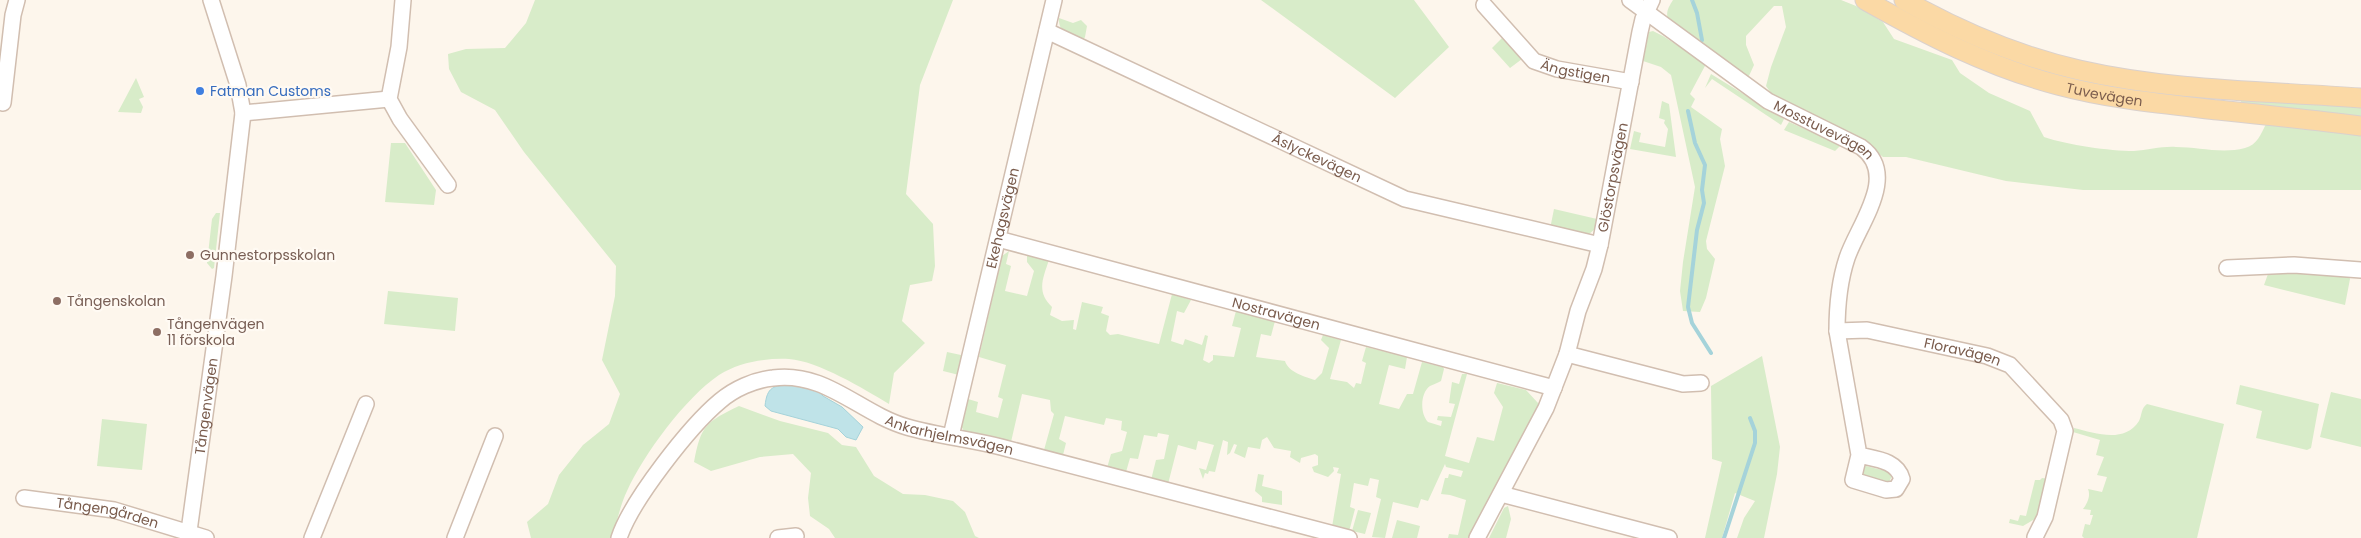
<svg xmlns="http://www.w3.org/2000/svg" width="2361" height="538" viewBox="0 0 2361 538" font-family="Poppins,sans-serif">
  <rect width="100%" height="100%" fill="#fdf6ec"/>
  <path fill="#d8ecc9" d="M 535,0 L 953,0 L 920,85 L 906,194 L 933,224 L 935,266 L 932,281 L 910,285 L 902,321 L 925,343 L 894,373 L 889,404 C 864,389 818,361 789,359 C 765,358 739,362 719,375 C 685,398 644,454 627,491 C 620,505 617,523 612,538 L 531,538 L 527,522 L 548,504 L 559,475 L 583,445 L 609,424 L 620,394 L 602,360 L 615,296 L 616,266 L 524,152 L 495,110 L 461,92 L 449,69 L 448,54 L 466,49 L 505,48 L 526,23 Z
    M 1261,0 L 1414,0 L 1449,47 L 1395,98 Z
    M 1673,0 L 1841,0 L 1856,6 L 1883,22 L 1894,39 L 1952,60 L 1960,73 L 1989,93 L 2030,111 L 2044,137 C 2068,145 2109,151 2134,151 C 2148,150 2163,146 2176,147 C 2198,147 2222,154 2245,148 C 2257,145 2261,134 2266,124 L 2361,135 L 2361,190 L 2083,190 L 2006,181 L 1906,157 L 1883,157 L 1862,140 L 1773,96 L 1766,86 L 1771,67 L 1786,27 L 1782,6 L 1774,6 L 1746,36 L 1746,45 L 1754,65 L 1748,78 L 1669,22 C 1665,13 1668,8 1673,0 Z
    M 1059,18 L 1073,23 L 1081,20 L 1087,26 L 1085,37 L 1082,42 C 1070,35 1058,33 1059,18 Z
    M 1653,31 L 1663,36 L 1706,64 L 1690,94 L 1695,99 L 1691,107 L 1722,129 L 1720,139 L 1725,166 L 1706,241 L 1707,249 L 1715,259 L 1706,298 L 1700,312 L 1683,311 L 1680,291 L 1683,262 L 1695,187 L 1671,75 L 1661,67 L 1643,61 L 1649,32 Z
    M 1502,38 L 1522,59 L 1510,68 L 1492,48 Z
    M 1711,74 L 1784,119 L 1781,125 L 1712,79 L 1705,88 Z
    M 136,78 L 144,97 L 139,99 L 143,107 L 141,113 L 118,112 Z
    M 2241,100 L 2361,107 L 2361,117 L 2241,103 Z
    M 1662,101 L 1669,104 L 1676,157 L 1630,149 L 1634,131 L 1641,133 L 1639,142 L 1665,147 L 1668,129 L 1664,123 L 1665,120 L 1659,118 Z
    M 1789,122 L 1841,145 L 1835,151 L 1784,130 Z
    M 391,143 L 405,143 L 436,190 L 434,205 L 385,202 Z
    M 1554,209 L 1597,219 L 1596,228 L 1588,235 L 1550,229 Z
    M 216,213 L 220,213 L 214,268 L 212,269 L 207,263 L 212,219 Z
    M 1009,251 L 1006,264 L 1011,266 L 1005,291 L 1027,296 L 1034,271 L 1027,262 L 1027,253 L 1049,260 C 1043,278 1036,292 1052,307 L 1050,315 L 1062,321 L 1074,320 L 1073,329 L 1076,330 L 1082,302 L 1103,307 L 1101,313 L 1109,316 L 1106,331 L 1110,335 L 1118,334 L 1159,344 L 1172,294 L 1191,300 L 1184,313 L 1177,311 L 1171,341 L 1183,345 L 1185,339 L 1202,345 L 1205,335 L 1208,336 L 1203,360 L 1209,363 L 1213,360 L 1213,355 L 1234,357 L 1241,328 L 1232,326 L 1236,311 L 1275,321 L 1271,336 L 1261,334 L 1256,357 L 1285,361 C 1288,372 1305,377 1315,380 L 1322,373 L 1329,348 L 1321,340 L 1323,335 L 1341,340 L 1330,379 L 1347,382 L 1354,388 L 1356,383 L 1361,384 L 1366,363 L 1362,361 L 1366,347 L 1407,357 L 1405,369 L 1389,365 L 1379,404 L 1399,409 L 1407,394 L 1413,394 L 1422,362 L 1443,367 L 1444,369 L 1441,381 C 1438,383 1434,384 1430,386 C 1420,393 1420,414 1428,422 L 1441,426 L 1442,421 L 1437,420 L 1438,416 L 1451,417 L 1455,404 L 1449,403 L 1452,382 L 1459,384 L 1462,374 L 1467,374 L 1445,456 L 1469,463 L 1477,437 L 1494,441 L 1503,407 L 1494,393 L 1497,383 L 1526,390 L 1538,403 L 1538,410 L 1472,538 L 1448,538 L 1449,534 L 1458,535 L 1466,500 L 1450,495 L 1441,494 L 1445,478 L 1448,478 L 1449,474 L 1461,477 L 1463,471 L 1446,467 L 1445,464 L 1428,501 L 1421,499 L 1418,508 L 1393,502 L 1385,538 L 1372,537 L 1381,499 L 1376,497 L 1379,480 L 1370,478 L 1368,486 L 1354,483 L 1350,507 L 1355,509 L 1350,528 L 1348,531 L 1332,527 L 1341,474 L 1337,473 L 1339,468 L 1333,467 L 1334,471 L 1328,477 L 1314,472 L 1312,467 L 1318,465 L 1318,456 L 1315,454 L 1301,458 L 1300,463 L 1290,457 L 1291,451 L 1274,448 L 1267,437 L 1262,440 L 1260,449 L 1248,447 L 1245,458 L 1234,453 L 1237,445 L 1234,444 L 1230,453 L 1227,455 L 1228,442 L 1223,440 L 1215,472 L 1209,471 L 1208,474 L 1205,473 L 1203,479 L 1199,468 L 1206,470 L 1214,445 L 1198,441 L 1196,450 L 1178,445 L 1168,484 L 1151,480 L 1156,460 L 1164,459 L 1169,435 L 1158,433 L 1157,437 L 1144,435 L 1138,459 L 1130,458 L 1126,472 L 1107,468 L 1111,454 L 1122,451 L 1127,432 L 1121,430 L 1122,421 L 1106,418 L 1104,425 L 1065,416 L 1059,439 L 1066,443 L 1063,455 L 1044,450 L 1054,414 L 1051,411 L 1050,400 L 1022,394 L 1011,442 L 964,431 L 961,426 L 968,399 L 978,402 L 976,412 L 998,418 L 1003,399 L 998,397 L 1006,365 L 979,357 L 1002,256 Z
    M 2272,271 L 2349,276 L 2350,279 L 2345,305 L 2264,285 L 2268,274 Z
    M 388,291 L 458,298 L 455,331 L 384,324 Z
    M 947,352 L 961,355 L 963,357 L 959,375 L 943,371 Z
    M 1762,356 L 1780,447 L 1777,474 L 1764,538 L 1737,538 L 1744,518 L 1755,501 L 1735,493 L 1722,538 L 1705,538 L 1722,462 L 1712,459 L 1711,386 Z
    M 2240,385 L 2319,404 L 2311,448 L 2307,450 L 2256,438 L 2262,411 L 2236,404 Z
    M 2331,392 L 2361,399 L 2361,447 L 2320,437 Z
    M 2147,404 L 2224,424 L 2197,538 L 2084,538 L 2082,536 L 2085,524 L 2090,525 L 2093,515 L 2090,515 L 2091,510 L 2083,509 C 2087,504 2091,496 2088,489 L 2102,492 L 2107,477 L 2097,475 L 2104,457 L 2096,455 L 2100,440 L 2073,432 L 2074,428 C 2095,433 2124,444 2139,421 C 2142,415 2141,408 2147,404 Z
    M 739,406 L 780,421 L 828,433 L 842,445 L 856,447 L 874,476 L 903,494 L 925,495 L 953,501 L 965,512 L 975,536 L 979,538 L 835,538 L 829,529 L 810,516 L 808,498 L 811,473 L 793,454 L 760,457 L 711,471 L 694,462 C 701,425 706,422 739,406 Z
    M 102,419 L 147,424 L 142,470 L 97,466 Z
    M 1866,466 L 1890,472 L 1892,476 L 1888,484 L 1861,477 L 1863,467 Z
    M 1258,474 L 1264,475 L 1262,486 L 1282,491 L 1282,505 L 1262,502 L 1262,497 L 1255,491 Z
    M 2042,478 L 2050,479 L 2040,516 L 2023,526 L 2009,523 L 2010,519 L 2018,521 L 2020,515 L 2026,516 L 2035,480 L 2040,480 Z
    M 1508,506 L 1511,519 L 1506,538 L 1489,538 L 1504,508 Z
    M 1358,510 L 1371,513 L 1365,534 L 1352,531 Z
    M 1397,520 L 1420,526 L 1417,538 L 1392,538 Z"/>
  <path fill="#bfe3e8" stroke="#a5d3da" d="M 792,385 L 818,390 L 823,396 L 842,407 L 863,427 L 856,440 L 846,437 L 838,429 L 771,411 L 765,406 C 767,387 773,385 792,385 Z"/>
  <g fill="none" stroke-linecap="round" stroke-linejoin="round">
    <path stroke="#a5d3da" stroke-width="4" d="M 1692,0 L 1697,13 L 1702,40
      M 1688,111 L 1695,143 L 1705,165 L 1702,190 L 1704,203 L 1697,230 L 1688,307 L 1692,323 L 1711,353
      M 1724,538 L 1755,443 L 1755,431 L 1750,418"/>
    <defs>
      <g id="minor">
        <path d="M 403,0 L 399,47 L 389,99 L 400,119 L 448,185"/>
        <path id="s1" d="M 1630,0 L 1768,101 L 1861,147 C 1900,175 1858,225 1847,258 C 1839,282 1837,306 1837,331 L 1859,455 C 1875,459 1897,460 1902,479 L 1896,489 L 1886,490 L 1853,480 L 1859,455"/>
        <path id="s2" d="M 1484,5 L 1534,61 L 1557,69 L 1631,82"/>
        <path id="s3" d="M 1047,31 L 1405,199 L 1600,245"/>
        <path d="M 3,103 L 13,15 L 17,0"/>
        <path d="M 243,113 L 389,99"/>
        <path id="s4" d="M 998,239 L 1554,388"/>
        <path d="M 2227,268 L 2294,265 L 2361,270"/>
        <path id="s5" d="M 1837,331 L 1867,330 L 1987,356 L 2010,365 L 2061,420 L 2065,431 L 2045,517 L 2035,537"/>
        <path d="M 1567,354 L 1683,384 L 1701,383"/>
        <path id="s6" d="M 951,436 L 1054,0"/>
        <path d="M 1501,494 L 1669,538"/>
        <path id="s7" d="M 24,498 L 114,510 L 206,538"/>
        <path id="s8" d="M 189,531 L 224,276 L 243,113 L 238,85 L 211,0"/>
        <path d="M 312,538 L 366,404"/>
        <path d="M 455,538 L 495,436"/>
        <path id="s9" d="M 619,538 C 631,501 690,426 720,401 C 734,389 754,380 773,378 C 826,371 859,413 907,427 C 938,436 970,439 1001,447 C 1118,477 1233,508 1349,538"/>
        <path d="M 778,538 L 796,536"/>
        <path id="s10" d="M 1477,538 L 1546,408 L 1567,354 L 1578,311 L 1594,269 L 1600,245 L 1640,32 L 1643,19 L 1652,0"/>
      </g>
      <g id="major">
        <path id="s11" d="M 1865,0 C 1927,35 1989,67 2058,85 C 2110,99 2165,104 2218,110 C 2266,115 2314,120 2361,126"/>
        <path d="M 1904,0 C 1959,31 2017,56 2079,70 C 2171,91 2267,91 2361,98"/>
      </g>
    </defs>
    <use href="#minor" stroke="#d1beb0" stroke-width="18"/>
    <use href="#major" stroke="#dad1cd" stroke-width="21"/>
    <use href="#minor" stroke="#fff" stroke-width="15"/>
    <use href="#major" stroke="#fbd9a5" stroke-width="19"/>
  </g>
  <circle fill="#3f7fe0" stroke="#fffaf3" stroke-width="2" cx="200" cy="91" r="5"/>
  <g fill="#8d6e63" stroke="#fffaf3" stroke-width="2">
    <circle cx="190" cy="255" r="5"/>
    <circle cx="57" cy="301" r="5"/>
    <circle cx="157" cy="332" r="5"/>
  </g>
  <g text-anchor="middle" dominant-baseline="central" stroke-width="4.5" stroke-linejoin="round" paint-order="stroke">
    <g font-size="14" fill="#7a5c4d" stroke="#fffaf3">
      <text stroke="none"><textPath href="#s2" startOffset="118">Ängstigen</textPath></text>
      <text stroke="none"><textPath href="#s11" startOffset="259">Tuvevägen</textPath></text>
      <text stroke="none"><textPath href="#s1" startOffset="234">Mosstuvevägen</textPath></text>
      <text stroke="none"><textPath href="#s3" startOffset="298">Åslyckevägen</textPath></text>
      <text stroke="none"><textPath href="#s10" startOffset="388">Glöstorpsvägen</textPath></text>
      <text stroke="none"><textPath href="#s6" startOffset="224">Ekehagsvägen</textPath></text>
      <text stroke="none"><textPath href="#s4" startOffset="288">Nostravägen</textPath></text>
      <text stroke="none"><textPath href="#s5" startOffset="128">Floravägen</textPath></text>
      <text stroke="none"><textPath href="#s8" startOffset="126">Tångenvägen</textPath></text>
      <text stroke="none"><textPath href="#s9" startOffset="418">Ankarhjelmsvägen</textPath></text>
      <text stroke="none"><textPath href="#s7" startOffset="85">Tångengården</textPath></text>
    </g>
    <g font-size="14" fill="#366cbe" stroke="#fffaf3" text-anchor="start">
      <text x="210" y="91">Fatman Customs</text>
    </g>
    <g font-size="14" fill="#785e54" stroke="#fffaf3" text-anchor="start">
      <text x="200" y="255">Gunnestorpsskolan</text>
      <text x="67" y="301">Tångenskolan</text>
      <text x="167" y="324">Tångenvägen<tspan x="167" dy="16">11 förskola</tspan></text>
    </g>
  </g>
</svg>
